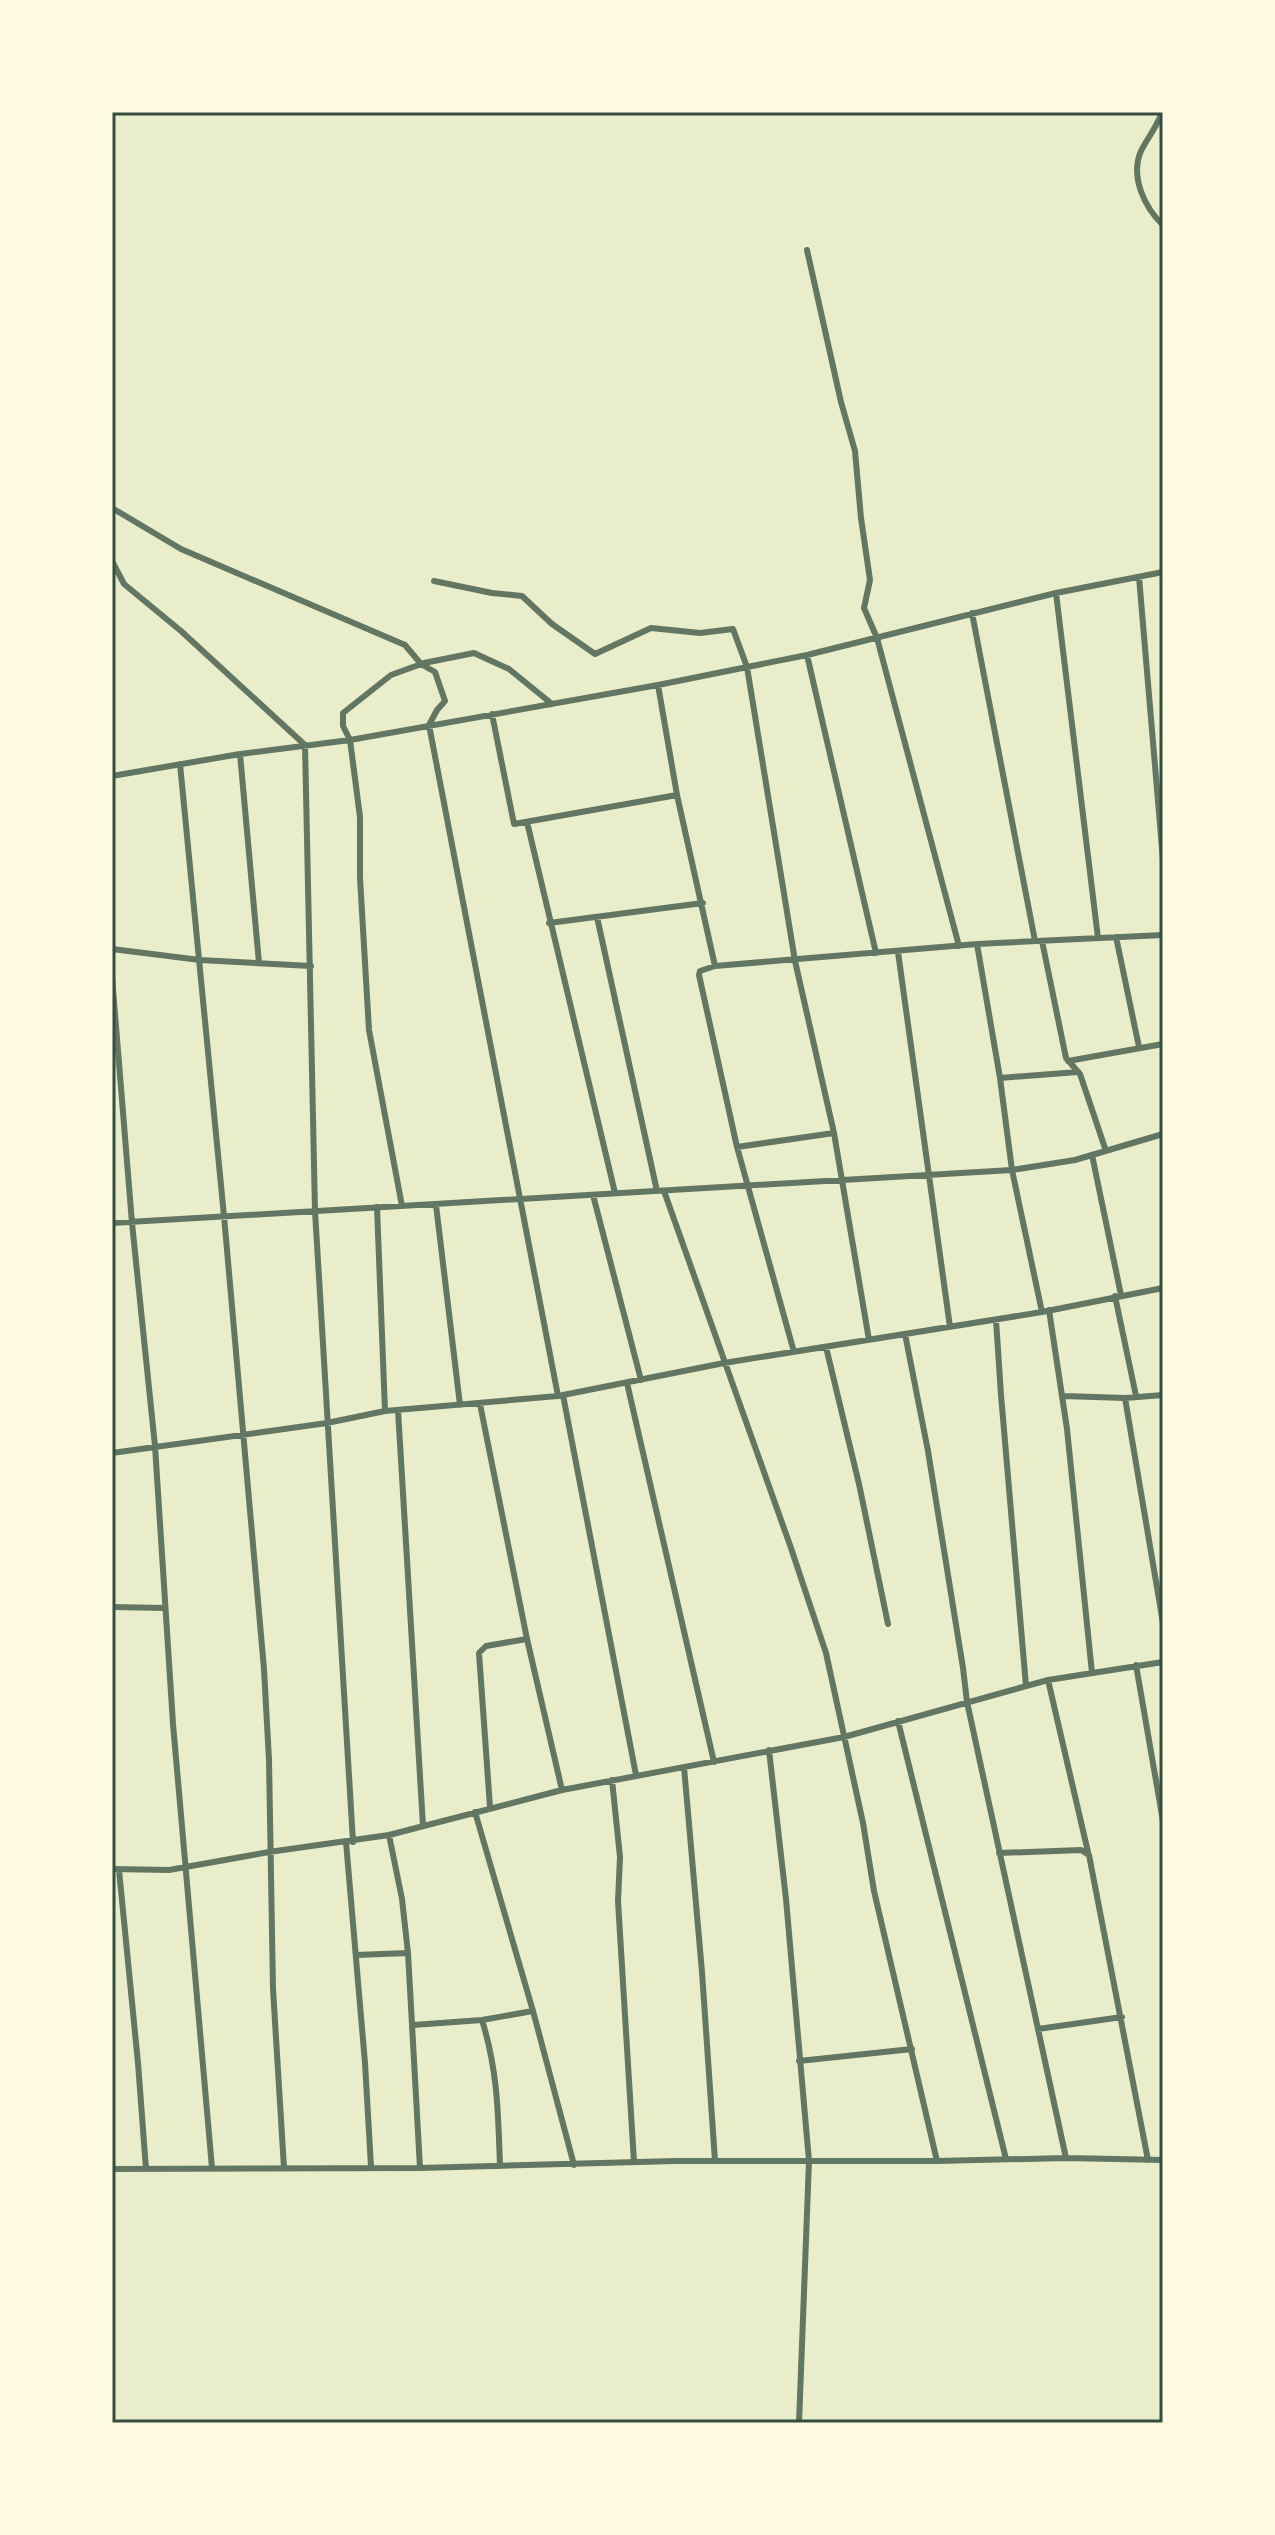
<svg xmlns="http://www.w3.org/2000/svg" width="1275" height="2535" viewBox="0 0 1275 2535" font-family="'Space Grotesk',sans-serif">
  <rect width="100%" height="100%" fill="#e9edc9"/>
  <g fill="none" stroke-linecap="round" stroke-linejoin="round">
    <path stroke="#617663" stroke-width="6" d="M 1162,112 C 1157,127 1148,137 1141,151 C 1130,176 1144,207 1163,225
      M 807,250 L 841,402 L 855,451 L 861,518 L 870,580 L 864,608 L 877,638 L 959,946
      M 112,508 L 181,549 L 405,645 L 421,664 L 435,672 L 445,701 L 437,710 L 429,725 L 558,1396
      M 112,561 L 124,584 L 181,631 L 305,745 L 315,1211 L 353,1842
      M 1139,577 L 1163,860
      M 434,581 L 492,593 L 522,596 L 552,624 L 595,654 L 651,628 L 700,633 L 733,629 L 747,667 L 795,961 L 834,1133 L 869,1340
      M 1056,593 L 1098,938
      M 972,613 L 1035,941
      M 807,655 L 876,953
      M 658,685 L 677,795 L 715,966
      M 492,714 L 514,824 L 677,795
      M 240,754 L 259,963
      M 180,764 L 224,1216 L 264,1669 L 269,1760 L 273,1989 L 284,2168
      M 112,776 L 240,754 L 350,740 L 658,685 L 807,655 L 1056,593 L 1163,572
      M 527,822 L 615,1193
      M 597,917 L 657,1191
      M 549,923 L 703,903
      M 1116,937 L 1139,1047
      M 1042,941 L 1066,1058 L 1080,1074 L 1106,1151
      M 977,944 L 1000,1078 L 1012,1170 L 1042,1312
      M 112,949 L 200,960 L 311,966
      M 898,952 L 950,1327
      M 112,977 L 132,1223 L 155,1446 L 173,1724 L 212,2168
      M 1068,1061 L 1163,1044
      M 1000,1078 L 1078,1072
      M 737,1147 L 834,1133
      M 1092,1155 L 1121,1295
      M 664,1191 L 791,1548 L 826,1653 L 863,1823 L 874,1891 L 937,2161
      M 593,1195 L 641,1380
      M 436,1205 L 460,1405
      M 402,1206 L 369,1030 L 360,878 L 360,817 L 350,740 L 343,726 L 343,713 L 391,675 L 424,663 L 474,653 L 509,669 L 552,704
      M 377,1207 L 385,1411
      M 112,1223 L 1012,1170 L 1075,1160 L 1163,1134
      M 1115,1296 L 1136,1396
      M 1049,1310 L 1067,1429 L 1092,1673
      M 996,1320 L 1001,1395 L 1026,1686
      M 905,1334 L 928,1451 L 963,1668 L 967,1702 L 1066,2158
      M 826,1347 L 859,1484 L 888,1624
      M 794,1352 L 737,1147 L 699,975 L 700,971 L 715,966 L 977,944 L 1163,935
      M 627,1383 L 714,1762
      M 563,1395 L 636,1775
      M 1063,1396 L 1125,1398 L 1163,1395
      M 1125,1398 L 1163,1623
      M 480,1404 L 527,1639 L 562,1790
      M 398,1410 L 423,1826
      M 112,1453 L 327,1423 L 385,1411 L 558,1396 L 724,1363 L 1042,1312 L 1163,1288
      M 112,1607 L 165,1608
      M 1136,1665 L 1163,1821
      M 1048,1680 L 1088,1852
      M 898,1721 L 1006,2159
      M 769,1750 L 786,1899 L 809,2161 L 799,2423
      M 684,1767 L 702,1972 L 715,2161
      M 612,1780 L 620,1857 L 618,1901 L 634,2162
      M 490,1807 L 479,1653 L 486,1646 L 527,1639
      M 475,1812 L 533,2011 L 574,2165
      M 389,1835 L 402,1899 L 408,1953 L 420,2168
      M 346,1842 L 365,2063 L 371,2167
      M 999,1853 L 1081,1850 L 1089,1855 L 1148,2160
      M 112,1869 L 169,1870 L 269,1852 L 389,1835 L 562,1790 L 844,1737 L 1048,1680 L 1163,1662
      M 119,1870 L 138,2063 L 146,2169
      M 356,1955 L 408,1953
      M 482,2020 C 498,2072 498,2113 500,2166
      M 413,2025 L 482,2020 L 533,2011
      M 1038,2029 L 1122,2017
      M 799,2061 L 912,2049
      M 112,2169 L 420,2168 L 675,2161 L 937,2161 L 1066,2158 L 1163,2160"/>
  </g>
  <rect width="1275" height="2535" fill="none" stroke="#fefae0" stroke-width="228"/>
  <rect x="114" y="114" width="1047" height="2307" fill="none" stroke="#344e41" stroke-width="3"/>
</svg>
